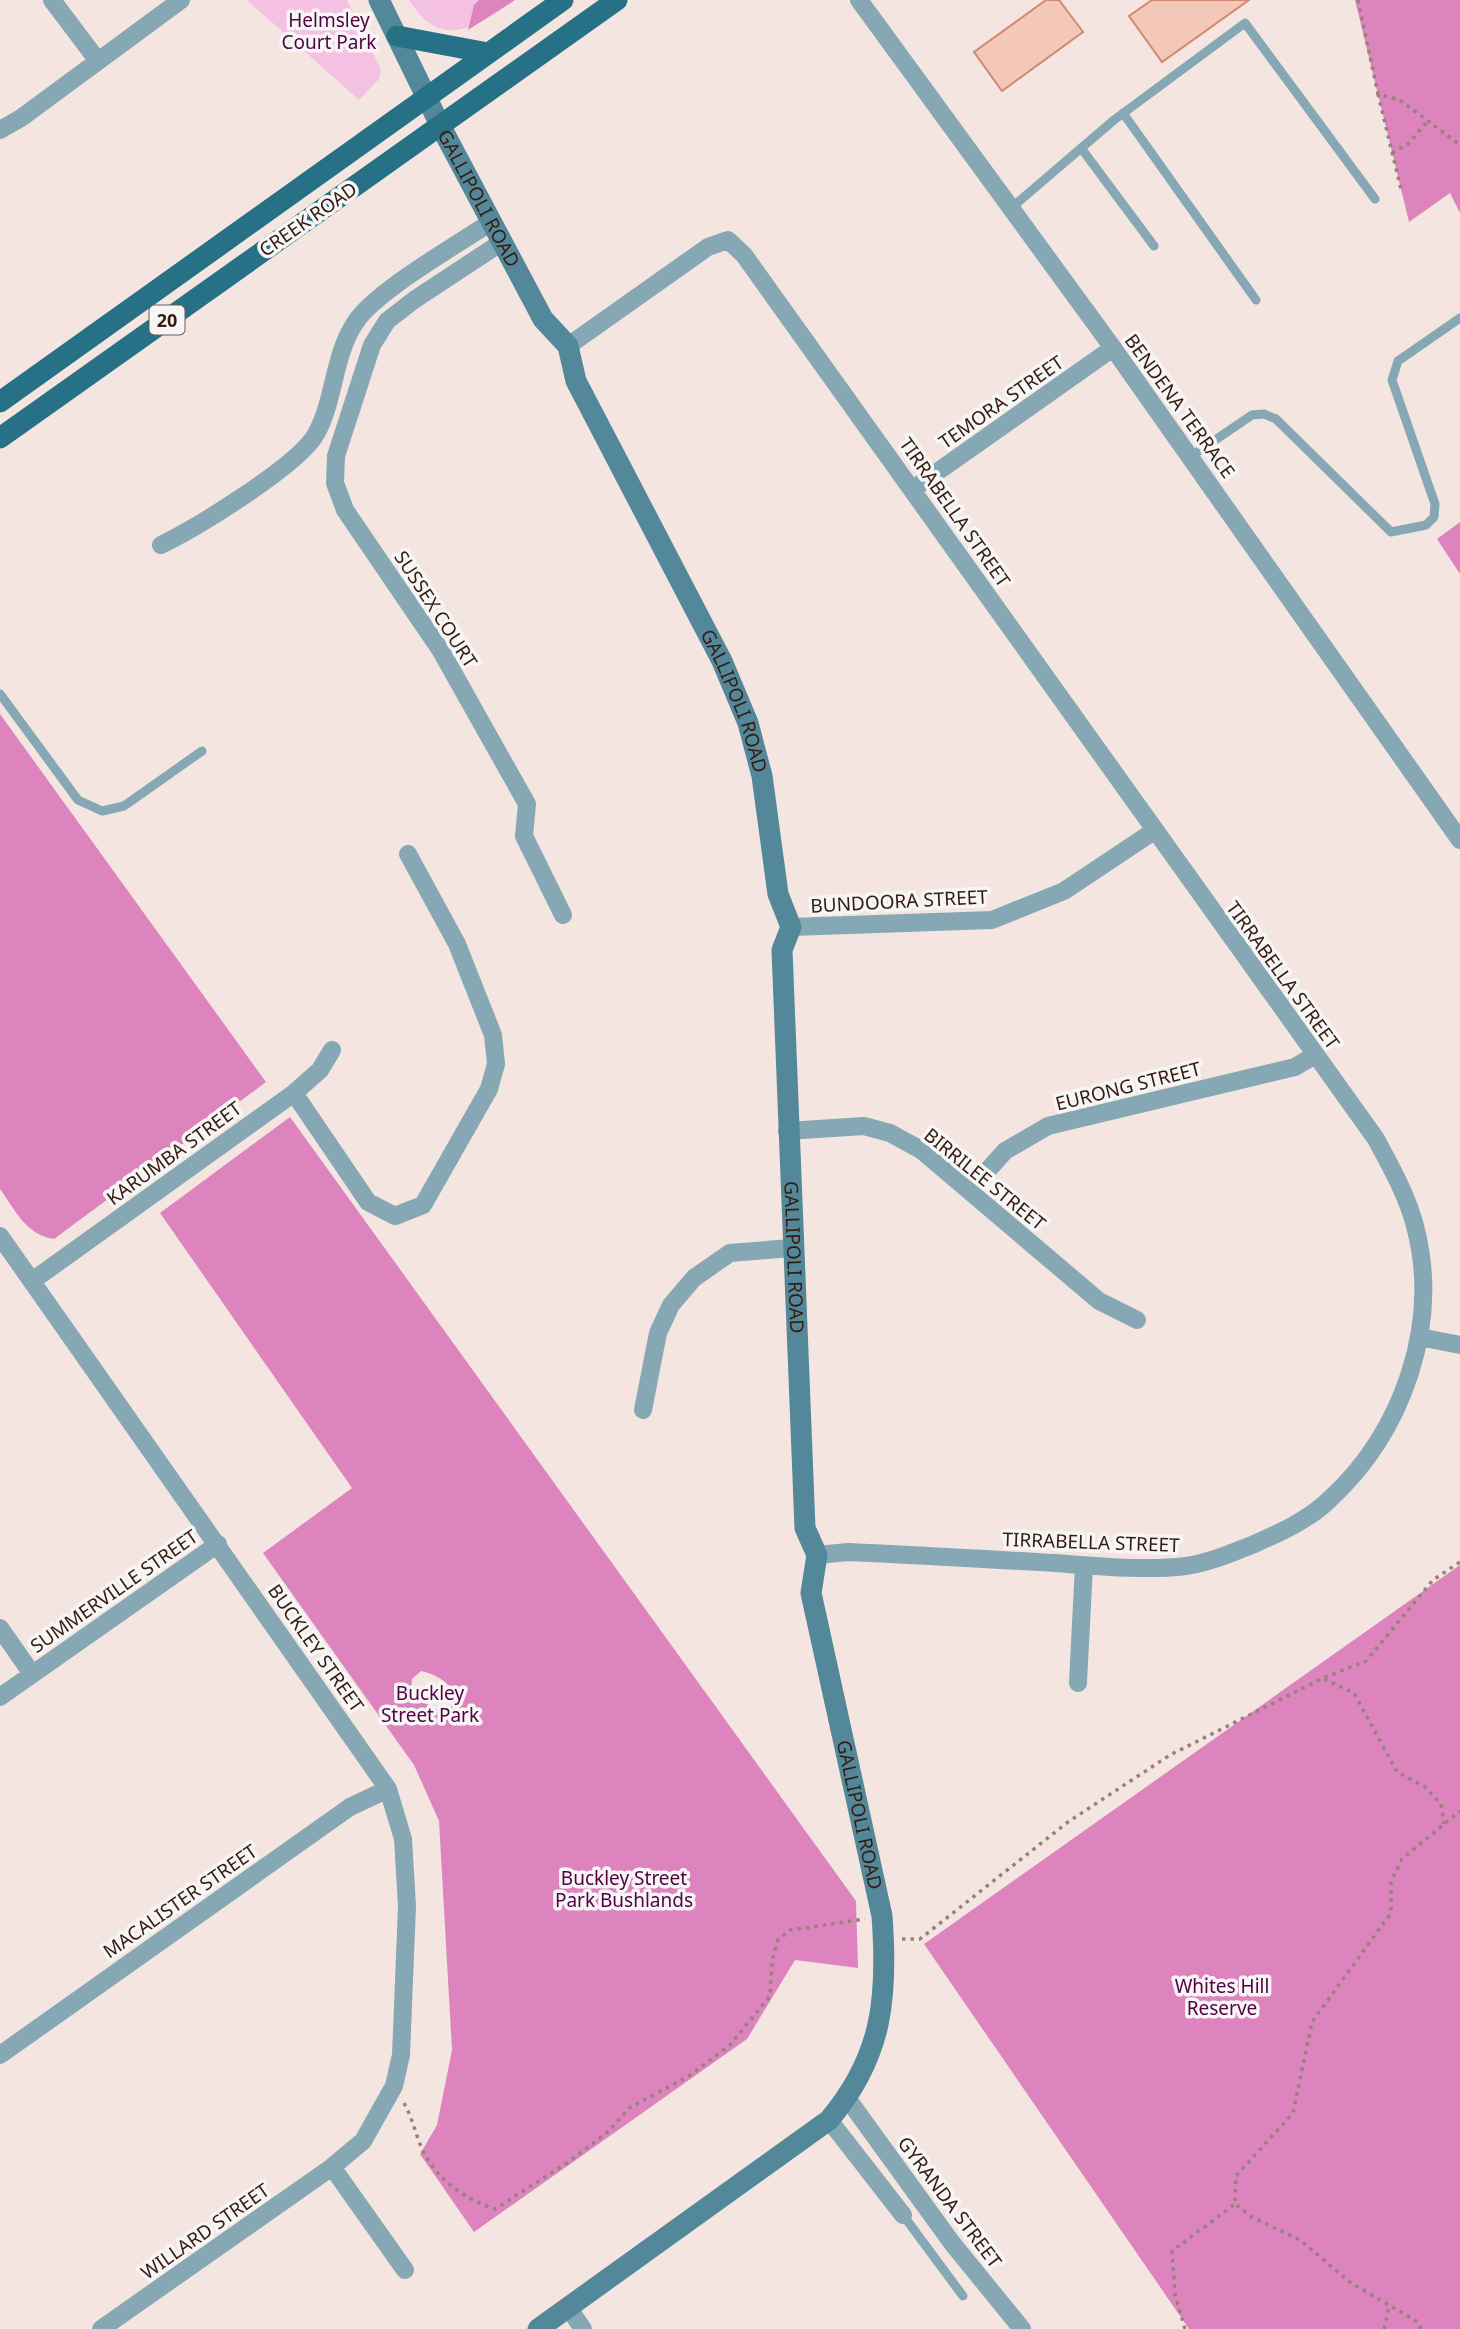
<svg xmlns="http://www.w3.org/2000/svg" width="1460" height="2329" viewBox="0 0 1460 2329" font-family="'Noto Sans',sans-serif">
  <rect width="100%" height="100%" fill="#f4e5e0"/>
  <path fill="#f5c1e2" d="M 247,0 L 347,0 L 381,70 L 379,79 L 359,100 Z
    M 409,0 L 515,0 C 476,28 441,51 409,0 Z"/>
  <path fill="#dd84bf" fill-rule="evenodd" d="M 479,0 L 515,0 L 468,30 L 474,5 Z
    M 1355,0 L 1460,0 L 1460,213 L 1450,193 L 1409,222 Z
    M 1460,522 L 1460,574 L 1437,539 Z
    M 0,714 L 266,1082 L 54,1239 C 26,1235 15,1210 0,1189 Z
    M 290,1117 L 856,1901 L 858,1968 L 795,1960 L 747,2039 L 474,2232 L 420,2154 L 437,2125 L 452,2050 L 439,1821 L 414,1765 L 263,1553 L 352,1488 L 160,1213 ZM 421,1671 C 436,1674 453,1684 457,1700 L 448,1709 L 434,1709 L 411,1693 L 412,1679 Z
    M 1460,1565 L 1460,2329 L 1189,2329 L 924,1944 Z"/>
  <path fill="#f3c8b9" stroke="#cf8a71" stroke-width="2" d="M 1046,0 L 1059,0 L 1083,32 L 1002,91 L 974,52 Z
    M 1152,0 L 1249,0 L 1162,62 L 1129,16 Z"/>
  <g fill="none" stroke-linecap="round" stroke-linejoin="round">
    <path stroke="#97827b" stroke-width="3.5" stroke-dasharray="3.5 5" stroke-linecap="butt" d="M 1358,0 L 1378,94 L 1400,100 L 1460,145
      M 1378,94 L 1401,189
      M 1392,153 L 1408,144 L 1427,122
      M 1324,1679 L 1354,1693 L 1397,1772 L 1425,1787 L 1441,1804 L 1444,1824
      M 902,1939 L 920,1939 L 1068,1822 L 1170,1755 L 1323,1678 L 1366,1661 L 1433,1580 L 1460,1562
      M 404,2103 C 413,2119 416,2137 424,2153 C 440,2182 465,2199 495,2209 L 567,2163 L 609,2131 L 629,2108 L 689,2076 L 730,2045 L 770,1996 L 772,1961 L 778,1940 L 790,1930 L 865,1919
      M 1185,2329 L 1175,2294 L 1172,2251 L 1235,2204
      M 1384,2329 L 1389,2307
      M 1421,2329 L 1418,2322 L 1351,2283 L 1300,2240 L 1252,2217 L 1235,2204 L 1236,2176 L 1293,2113 L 1312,2022 L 1391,1913 L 1391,1882 L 1402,1859 L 1460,1811"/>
    <path stroke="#85a8b4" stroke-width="9" d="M 1123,113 L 1256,300
      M 1081,148 L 1154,246
      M 1010,209 L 1114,120 L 1245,23 L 1375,199
      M 1190,457 L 1252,415 L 1264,414 L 1276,419 L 1391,532 L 1426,525 L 1434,517 L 1435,504 L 1392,380 L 1398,361 L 1460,318
      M 0,694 L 78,800 L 102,811 L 124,806 L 202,751
      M 903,2215 L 963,2296"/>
    <path stroke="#85a8b4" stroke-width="18" d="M 52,0 L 98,61
      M 859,0 L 1113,348 L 1460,840
      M 0,130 L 21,118 L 181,0
      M 502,242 L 414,300 L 387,321 L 372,345 L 336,456 L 335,483 L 345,510 L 441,651 L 527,804 L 524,836 L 563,915
      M 568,346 L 708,247 L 728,240 L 744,255 L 1376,1139 C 1391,1167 1407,1195 1415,1226 C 1441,1324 1403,1432 1329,1500 C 1307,1521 1279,1533 1252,1545 C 1232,1553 1208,1563 1186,1566 C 1144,1571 1097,1566 1054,1563 C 985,1559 917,1555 848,1552 L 817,1555
      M 913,489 L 1113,348
      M 161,545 C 196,528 299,465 316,434 C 335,400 333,356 355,323 C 374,292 457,245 491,222
      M 791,927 L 992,920 L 1064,891 L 1154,831
      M 294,1093 L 368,1202 L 395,1216 L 423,1205 L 489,1089 L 496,1064 L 493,1035 L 457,944 L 408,854
      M 787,1131 L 864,1126 L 890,1133 L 921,1150 L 1099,1301 L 1137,1320
      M 970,1190 L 1005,1151 L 1048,1126 L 1295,1067 L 1315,1055
      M 0,1236 L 388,1789 L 403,1839 L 407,1906 L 401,2055 L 394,2086 L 363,2141 L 332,2167 L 101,2329
      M 32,1281 L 294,1093 L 320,1070 L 332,1050
      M 1419,1337 L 1460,1345
      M 643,1410 L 658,1333 L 671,1305 L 694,1278 L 730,1253 L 791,1248
      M 0,1628 L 32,1674
      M 1078,1683 L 1084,1565
      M 0,1697 L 218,1544
      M 0,2055 L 350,1807 L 388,1789
      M 847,2098 L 952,2243 L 1022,2329
      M 829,2120 L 903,2215
      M 332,2167 L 405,2270
      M 568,2307 L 583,2329"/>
    <path stroke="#528899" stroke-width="21" id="s1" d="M 379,0 L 440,125 L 543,319 L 568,346 L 576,381 L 722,661 L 748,723 L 762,776 L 778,894 L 791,927 L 782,950 L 805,1528 L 817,1555 L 811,1593 L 882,1916 C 888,1997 883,2056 829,2120 L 538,2329"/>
    <path stroke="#277186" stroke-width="21" d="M 397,36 L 488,53
      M 0,402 L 563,0
      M 0,438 L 617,0"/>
  </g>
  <g text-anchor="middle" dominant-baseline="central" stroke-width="7" stroke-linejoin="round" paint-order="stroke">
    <rect fill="#f6f6f6" stroke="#705d56" stroke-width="2" x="149.5" y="305.5" width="35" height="29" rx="5"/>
    <g font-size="18" font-weight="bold" fill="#361b11">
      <text x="167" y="320">20</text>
    </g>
    <g font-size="19" fill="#540141" stroke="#f6f6f6">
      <text x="329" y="20">Helmsley<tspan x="329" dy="22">Court Park</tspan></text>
      <text x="430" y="1693">Buckley<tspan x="430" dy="22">Street Park</tspan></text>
      <text x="624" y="1878">Buckley Street<tspan x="624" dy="22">Park Bushlands</tspan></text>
      <text x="1222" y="1986">Whites Hill<tspan x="1222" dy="22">Reserve</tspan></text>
    </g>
    <g font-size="19" fill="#361b11" stroke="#f6f6f6">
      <text stroke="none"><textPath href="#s1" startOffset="222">GALLIPOLI ROAD</textPath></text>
      <text transform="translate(308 219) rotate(-35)">CREEK ROAD</text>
      <text transform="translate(1001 402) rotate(-35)">TEMORA STREET</text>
      <text transform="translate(1180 406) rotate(54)">BENDENA TERRACE</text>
      <text transform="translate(955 512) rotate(55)">TIRRABELLA STREET</text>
      <text transform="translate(436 609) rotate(57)">SUSSEX COURT</text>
      <text stroke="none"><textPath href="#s1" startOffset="789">GALLIPOLI ROAD</textPath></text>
      <text transform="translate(899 901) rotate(-3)">BUNDOORA STREET</text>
      <text transform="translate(1283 975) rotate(54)">TIRRABELLA STREET</text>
      <text transform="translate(1128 1086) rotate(-14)">EURONG STREET</text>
      <text transform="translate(174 1153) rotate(-36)">KARUMBA STREET</text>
      <text transform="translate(985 1179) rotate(39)">BIRRILEE STREET</text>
      <text stroke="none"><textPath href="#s1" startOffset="1356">GALLIPOLI ROAD</textPath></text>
      <text transform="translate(1091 1542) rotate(2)">TIRRABELLA STREET</text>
      <text transform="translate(114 1591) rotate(-35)">SUMMERVILLE STREET</text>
      <text transform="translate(316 1648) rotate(55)">BUCKLEY STREET</text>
      <text stroke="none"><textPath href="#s1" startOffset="1922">GALLIPOLI ROAD</textPath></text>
      <text transform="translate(180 1901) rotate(-35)">MACALISTER STREET</text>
      <text transform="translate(950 2202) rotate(53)">GYRANDA STREET</text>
      <text transform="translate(205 2231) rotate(-35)">WILLARD STREET</text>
    </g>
  </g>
</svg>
